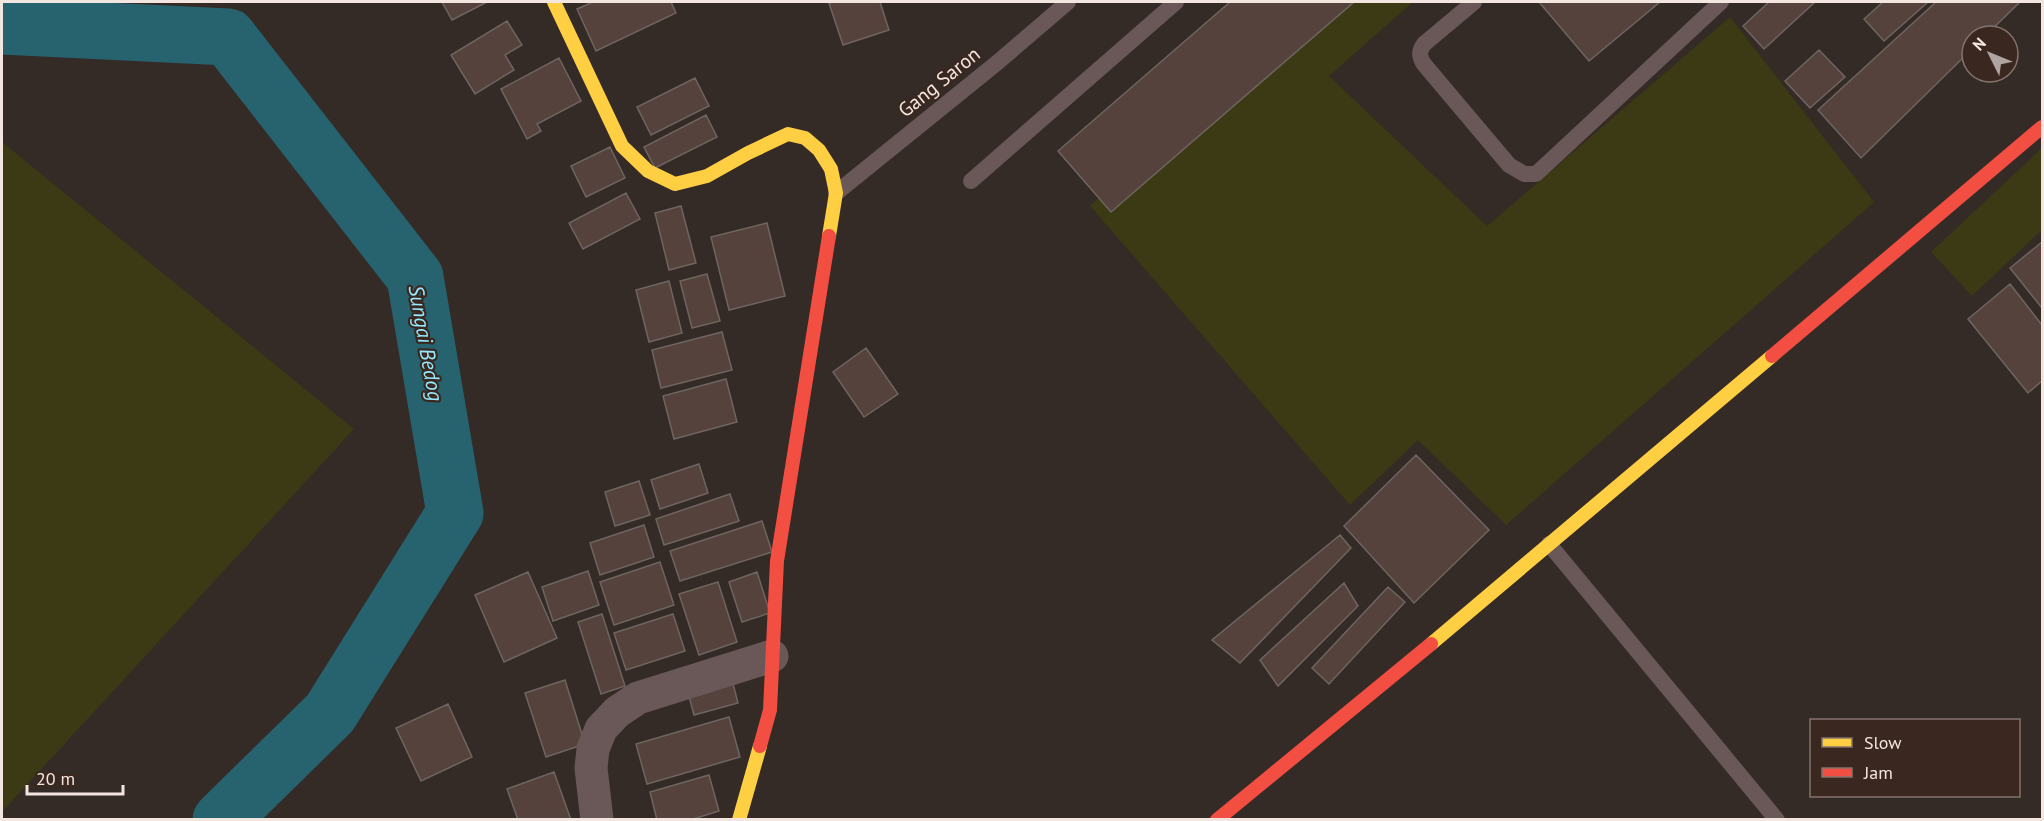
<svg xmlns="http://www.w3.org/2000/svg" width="2044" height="821" viewBox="0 0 2044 821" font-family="'PT Sans',sans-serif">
  <rect width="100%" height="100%" fill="#342a26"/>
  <path fill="#3b3a14" d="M 1312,2 L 1413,2 L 1329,76 L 1487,226 L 1730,17 L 1874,202 L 1506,525 L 1418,440 L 1350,505 L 1090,206 Z
    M 2,142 L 354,429 L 2,812 Z
    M 2042,148 L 2042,230 L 1972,296 L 1931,252 Z"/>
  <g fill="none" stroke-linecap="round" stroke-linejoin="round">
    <path stroke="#27626f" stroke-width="57" d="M 2,26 L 228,37 L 415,277 L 455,513 L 330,713 L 221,820"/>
  </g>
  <path fill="#55423c" stroke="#6e6561" stroke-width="1.5" d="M 442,2 L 487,2 L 452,20 Z
    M 593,2 L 671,2 L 676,13 L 596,51 L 577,9 Z
    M 835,2 L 880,2 L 889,30 L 843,45 L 829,3 Z
    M 1230,2 L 1354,2 L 1111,212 L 1058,151 Z
    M 1539,2 L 1660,2 L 1589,61 Z
    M 1769,2 L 1815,2 L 1764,49 L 1743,26 Z
    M 1883,2 L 1928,2 L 1884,41 L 1864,19 Z
    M 1936,2 L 2020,2 L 1985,36 L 1972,36 L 1972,49 L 1861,158 L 1818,110 Z
    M 507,21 L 522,45 L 505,55 L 514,70 L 475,94 L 451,55 Z
    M 1819,50 L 1845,77 L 1810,108 L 1785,81 Z
    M 559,58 L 581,101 L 537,124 L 541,131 L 527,139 L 501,89 Z
    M 695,78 L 709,106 L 651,135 L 637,107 Z
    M 706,115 L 717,137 L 655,168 L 644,147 Z
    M 610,147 L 625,178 L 586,197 L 571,166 Z
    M 626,193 L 640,219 L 583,249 L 569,223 Z
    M 681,206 L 696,263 L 669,270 L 655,213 Z
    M 767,223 L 785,296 L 729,310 L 711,237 Z
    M 2042,242 L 2042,308 L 2010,268 Z
    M 707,274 L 720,321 L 692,328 L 680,281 Z
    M 669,281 L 682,333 L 649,342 L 636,290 Z
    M 2010,284 L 2042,325 L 2042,381 L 2028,393 L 1968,319 Z
    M 722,332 L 732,370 L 661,388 L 652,350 Z
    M 866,348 L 898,394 L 864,417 L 833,372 Z
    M 726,379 L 737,422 L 674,439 L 663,396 Z
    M 1416,455 L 1489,530 L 1414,603 L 1344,526 Z
    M 699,464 L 708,493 L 660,509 L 651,480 Z
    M 639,481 L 650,515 L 615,526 L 605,492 Z
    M 730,494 L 739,521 L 664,545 L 656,519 Z
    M 762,521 L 772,552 L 680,581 L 670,551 Z
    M 644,525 L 654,557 L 600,575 L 590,543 Z
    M 1340,535 L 1351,548 L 1240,663 L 1212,640 Z
    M 660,562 L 674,605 L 614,625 L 600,582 Z
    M 588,571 L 599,605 L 553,621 L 542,587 Z
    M 528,572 L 557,638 L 504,662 L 475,595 Z
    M 757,572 L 770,613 L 742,622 L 729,582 Z
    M 718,582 L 737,642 L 699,655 L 679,594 Z
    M 1344,583 L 1358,606 L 1278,686 L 1260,660 Z
    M 1388,587 L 1405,602 L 1329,684 L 1312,668 Z
    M 602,614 L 625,686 L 601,694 L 578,622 Z
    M 673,614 L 685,651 L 626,670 L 614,633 Z
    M 730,672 L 738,703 L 694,715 L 686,685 Z
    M 565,680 L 585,744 L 546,757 L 525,693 Z
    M 448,704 L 472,757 L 421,781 L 396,728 Z
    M 729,717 L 740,757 L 647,784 L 636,744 Z
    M 554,772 L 571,820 L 518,820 L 507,789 Z
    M 709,775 L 719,811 L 690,820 L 657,820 L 650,792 Z"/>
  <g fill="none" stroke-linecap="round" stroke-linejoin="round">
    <path stroke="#6a5859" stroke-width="16" d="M 1474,2 L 1424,44 C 1419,51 1419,55 1423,63 L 1509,165 L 1524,174 L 1536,174 L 1721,2
      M 971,181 L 1176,2
      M 836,193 L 998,62 L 1068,2
      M 1549,544 L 1777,820"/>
    <path stroke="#6a5859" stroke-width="33" d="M 597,820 L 591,768 L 593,749 L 601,729 L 617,712 L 638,698 L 772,656"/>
    <path stroke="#ffcf43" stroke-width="14" d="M 554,2 L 622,146 L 648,171 L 675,184 L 707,176 L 748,153 L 788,134 L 805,138 L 819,150 L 831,169 L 836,193 L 829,236
      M 1431,644 L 1772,356
      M 739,820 L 760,746"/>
    <path stroke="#f24e42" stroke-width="14" d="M 1772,356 L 2042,127
      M 760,746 L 770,710 L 777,561 L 829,236
      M 1217,820 L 1431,644"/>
  </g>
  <g text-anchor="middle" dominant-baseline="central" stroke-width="4.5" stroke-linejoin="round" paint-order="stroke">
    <g font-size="20" fill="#f3e6e1" stroke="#3a2720">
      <text transform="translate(939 82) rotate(-39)">Gang Saron</text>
    </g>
    <g font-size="21" font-style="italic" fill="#95eafe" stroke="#3a2720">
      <text transform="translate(426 343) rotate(80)">Sungai Bedog</text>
    </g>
  </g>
  <rect width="2044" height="821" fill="none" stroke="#f3e6e1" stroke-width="6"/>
  <rect x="1810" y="719" width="210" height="78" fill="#3a2720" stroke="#84736d" stroke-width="1.5"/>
  <rect x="1822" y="738" width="30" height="9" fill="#ffcf43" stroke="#84736d" stroke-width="1.5"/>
  <text x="1864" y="749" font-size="18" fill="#f3e6e1">Slow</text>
  <rect x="1822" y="768" width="30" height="9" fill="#f24e42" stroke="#84736d" stroke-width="1.5"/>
  <text x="1864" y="779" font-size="18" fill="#f3e6e1">Jam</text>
  <g transform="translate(1990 54) rotate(313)"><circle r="28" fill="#3a2720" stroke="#84736d" stroke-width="1.5"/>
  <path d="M0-4.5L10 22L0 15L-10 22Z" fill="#b0a4a0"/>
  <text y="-9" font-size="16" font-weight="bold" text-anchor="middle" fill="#f3e6e1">N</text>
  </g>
  <path d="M27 785v9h96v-9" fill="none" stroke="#f3e6e1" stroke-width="3"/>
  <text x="36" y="785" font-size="18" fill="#f3e6e1" stroke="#3a2720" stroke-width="4.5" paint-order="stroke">20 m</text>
</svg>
